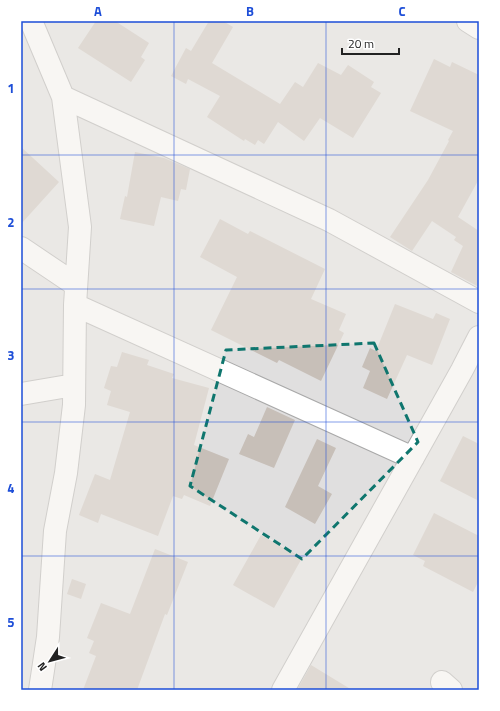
<svg xmlns="http://www.w3.org/2000/svg" width="500" height="711" viewBox="0 0 500 711" font-family="'Titillium Web',sans-serif">
  <rect width="100%" height="100%" fill="#f2efe9"/>
  <path fill="#e0dfdf" d="M 21,21 L 479,21 L 479,690 L 21,690 Z"/>
  <path fill="#c7bfb8" d="M 96,21 L 115,21 L 149,43 L 141,57 L 145,60 L 131,82 L 78,48 Z
    M 209,21 L 223,21 L 233,27 L 212,63 L 280,104 L 295,82 L 303,87 L 318,63 L 341,75 L 348,65 L 374,82 L 371,87 L 381,93 L 353,138 L 320,118 L 304,141 L 278,122 L 264,144 L 258,140 L 255,145 L 245,139 L 244,141 L 207,117 L 220,96 L 188,79 L 186,84 L 171,76 L 186,48 L 191,51 Z
    M 434,59 L 450,67 L 452,62 L 479,75 L 479,179 L 458,217 L 479,231 L 479,287 L 451,272 L 463,246 L 454,240 L 456,237 L 432,221 L 412,251 L 390,237 L 428,180 L 449,141 L 448,140 L 453,131 L 410,111 Z
    M 21,147 L 59,182 L 21,224 Z
    M 135,152 L 164,158 L 190,169 L 186,190 L 181,189 L 178,201 L 161,197 L 154,226 L 120,219 L 125,196 L 127,197 Z
    M 220,219 L 248,234 L 250,231 L 325,269 L 311,299 L 346,314 L 339,330 L 344,333 L 321,381 L 279,360 L 277,363 L 211,330 L 237,277 L 200,257 Z
    M 395,304 L 433,319 L 436,313 L 450,319 L 432,365 L 407,355 L 387,399 L 363,388 L 370,371 L 362,367 L 370,348 L 376,351 Z
    M 122,352 L 149,360 L 147,365 L 174,374 L 172,378 L 209,388 L 194,445 L 229,459 L 210,506 L 184,495 L 182,499 L 173,496 L 158,536 L 101,514 L 98,523 L 79,515 L 95,474 L 110,480 L 130,412 L 107,405 L 111,391 L 104,388 L 111,366 L 117,367 Z
    M 267,407 L 295,420 L 274,468 L 239,454 L 248,434 L 254,437 Z
    M 463,436 L 479,444 L 479,501 L 440,481 Z
    M 317,439 L 336,448 L 318,486 L 332,494 L 315,524 L 285,507 Z
    M 434,513 L 479,536 L 479,580 L 473,592 L 423,566 L 425,561 L 413,555 Z
    M 261,535 L 302,558 L 274,608 L 233,585 Z
    M 155,549 L 188,562 L 167,615 L 165,614 L 137,690 L 83,690 L 96,656 L 89,653 L 94,641 L 87,638 L 101,603 L 130,614 Z
    M 72,579 L 86,584 L 81,599 L 67,594 Z
    M 311,665 L 352,690 L 297,690 Z"/>
  <g fill="none" stroke-linecap="round" stroke-linejoin="round">
    <defs>
      <path id="minor" d="M 31,21 L 63,97 L 80,227 L 75,305 L 74,405 L 66,473 L 55,531 L 48,637 L 40,690
        M 468,21 L 479,28
        M 63,97 L 329,220 L 479,302
        M 21,248 L 76,285
        M 75,305 L 413,458
        M 21,394 L 74,385
        M 442,682 L 451,690
        M 283,690 L 462,370 L 479,337"/>
    </defs>
    <use href="#minor" stroke="#a9a9a9" stroke-width="24"/>
    <use href="#minor" stroke="#fff" stroke-width="22"/>
  </g>
  <path d="M0 0H500V711H0ZM 374,343 L 418,442 L 302,559 L 190,486 L 226,350 Z" fill="#f2efe9" fill-opacity=".55" fill-rule="evenodd"/>
  <path fill="none" stroke="#0f766e" stroke-width="3" stroke-dasharray="8 5" stroke-linejoin="round" d="M 374,343 L 418,442 L 302,559 L 190,486 L 226,350 Z"/>
  <path fill="none" stroke="#1d4ed8" stroke-width="1" stroke-opacity="0.55" d="M 174,21 L 174,690M 326,21 L 326,690M 21,155 L 479,155M 21,289 L 479,289M 21,422 L 479,422M 21,556 L 479,556"/>
  <rect width="500" height="711" fill="none" stroke="#ffffff" stroke-width="44"/>
  <g transform="translate(50 661) rotate(234)" stroke="#ffffff" stroke-width="3" paint-order="stroke">
  <path d="M0-3L7 15L0 10L-7 15Z" fill="#222222"/>
  <text y="-6" font-size="11" font-weight="bold" text-anchor="middle" fill="#222222">N</text>
  </g>
  <path d="M342 48v6h57v-6" fill="none" stroke="#222222" stroke-width="2"/>
  <text x="348" y="48" font-size="12" fill="#222222" stroke="#ffffff" stroke-width="3" paint-order="stroke">20 m</text>
  <rect x="22" y="22" width="456" height="667" fill="none" stroke="#1d4ed8" stroke-width="1.5"/>
  <g font-size="13" text-anchor="middle" font-weight="bold" fill="#1d4ed8">
    <text x="98" y="16">A</text>
    <text x="250" y="16">B</text>
    <text x="402" y="16">C</text>
    <text x="11" y="93">1</text>
    <text x="11" y="227">2</text>
    <text x="11" y="360">3</text>
    <text x="11" y="493">4</text>
    <text x="11" y="627">5</text>
  </g>
</svg>
